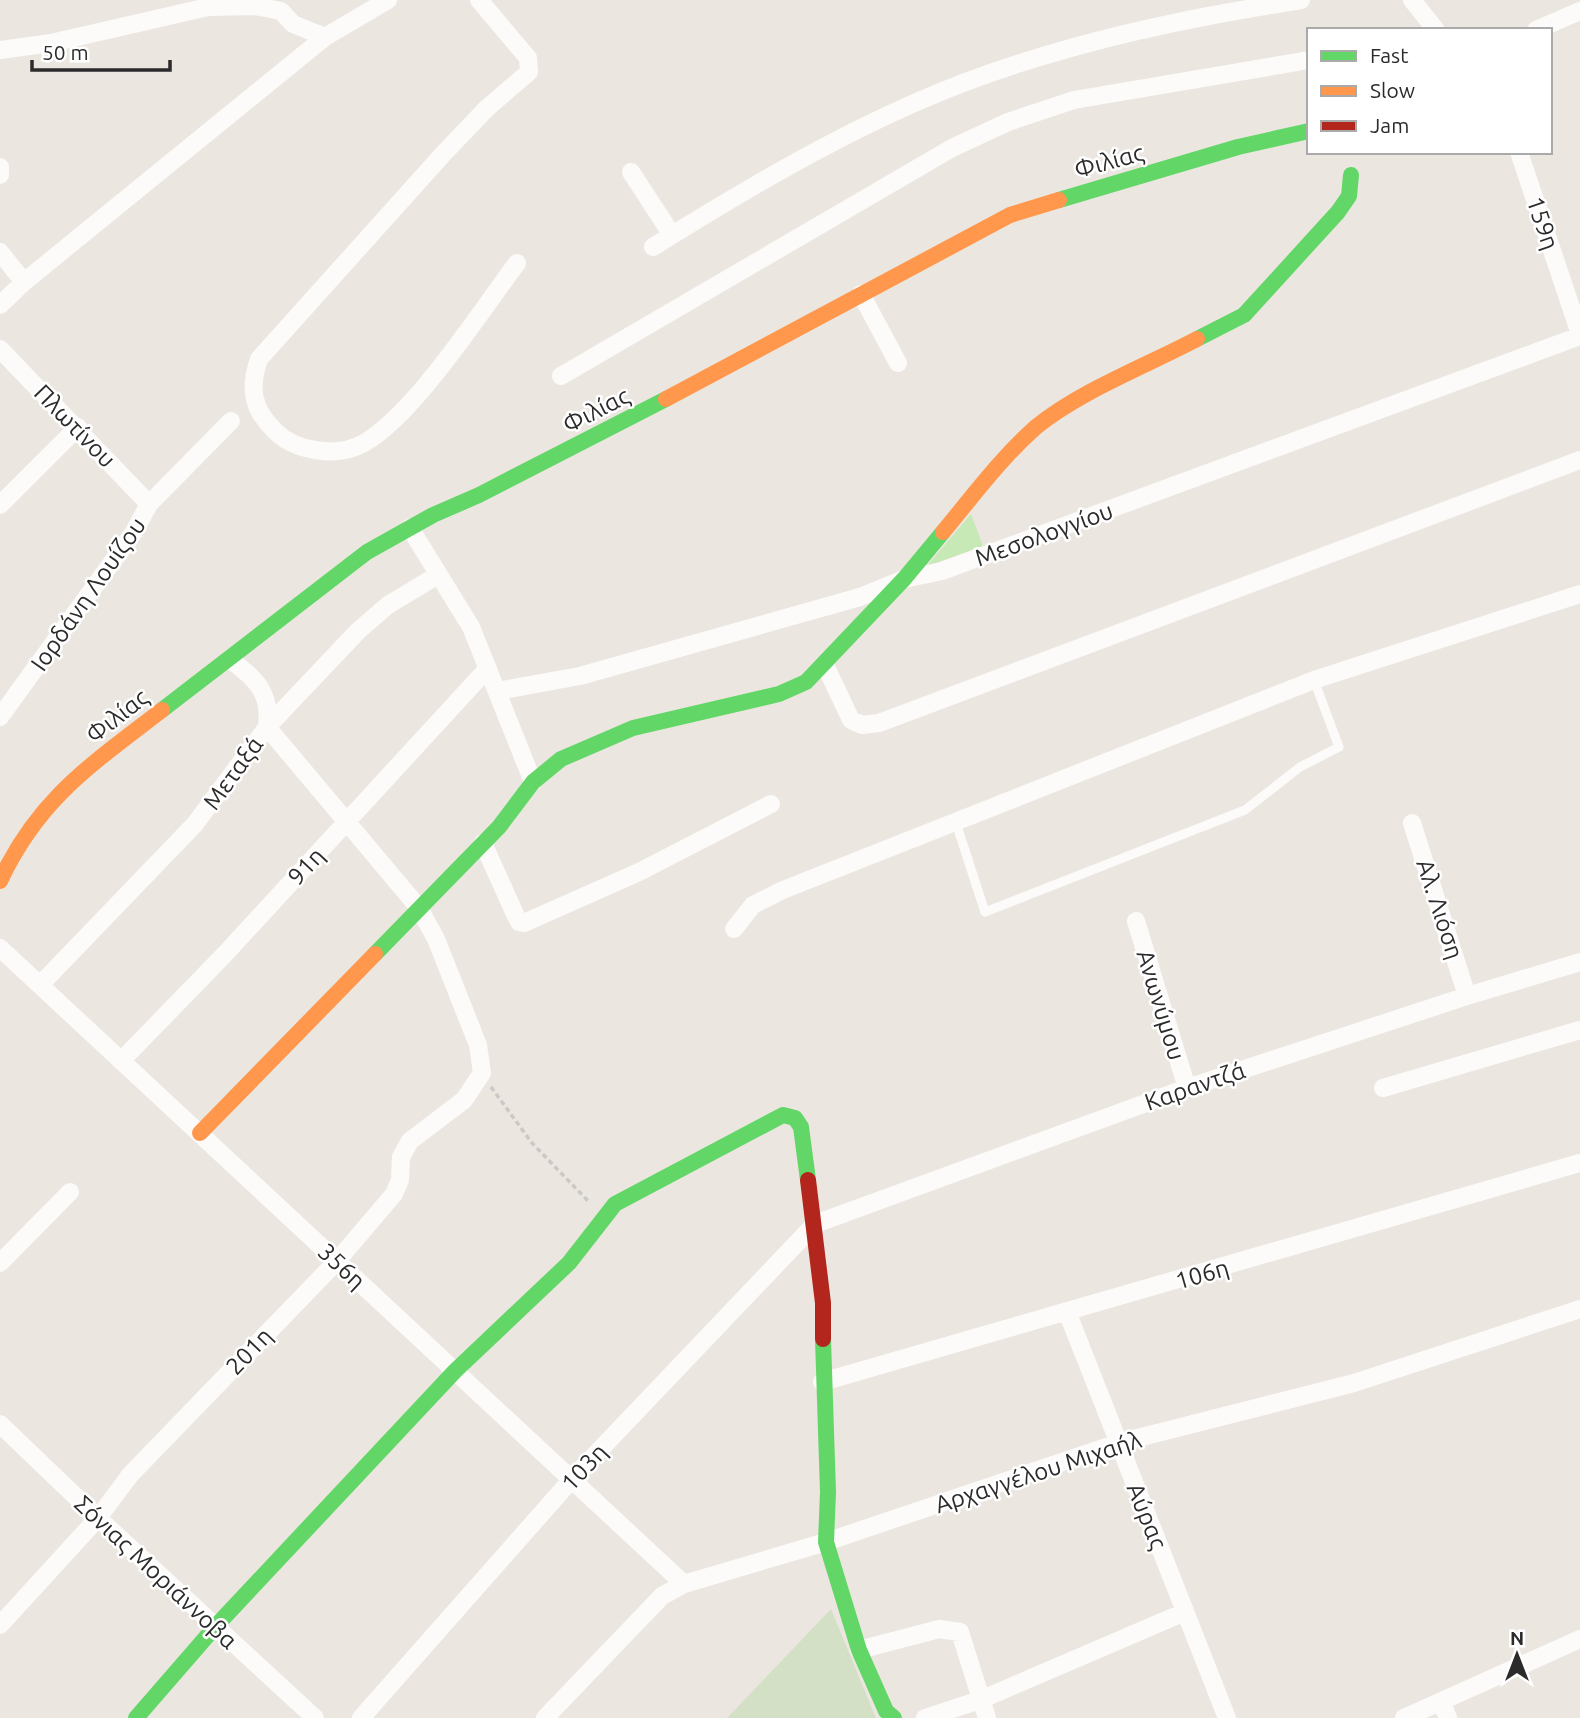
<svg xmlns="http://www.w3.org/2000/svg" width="1580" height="1718" viewBox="0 0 1580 1718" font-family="Ubuntu,sans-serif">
  <rect width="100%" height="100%" fill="#ebe7e0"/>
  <path fill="#c6e9b6" d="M 971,514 L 983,546 L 927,566 Z"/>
  <path fill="#d4e0c6" d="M 831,1609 L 876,1718 L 727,1718 Z"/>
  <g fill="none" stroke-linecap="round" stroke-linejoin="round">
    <path stroke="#cac9c8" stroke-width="3.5" stroke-dasharray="5 3.5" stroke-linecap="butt" d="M 491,1087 L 532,1143 L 590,1203"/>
    <path stroke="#fcfbfa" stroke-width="9" d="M 956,823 L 985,912 L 1245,810 L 1300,767 L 1339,747 L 1314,680"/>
    <path stroke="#fcfbfa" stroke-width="18" d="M 479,0 L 528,58 L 529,72 L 487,108 L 444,153 L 259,359 C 249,388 252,409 275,431 C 296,452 338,458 364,443 C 414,415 481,311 517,263
      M 1271,0 L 1277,4 L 1301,0
      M 1412,0 L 1436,30
      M 1536,30 L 1580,11
      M 0,50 L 51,43 L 208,7 L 255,6 L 281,11 L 293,24 L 325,37
      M 1519,152 L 1580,334
      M 0,167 L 0,175
      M 631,172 L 672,235
      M 653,247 C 738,194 827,141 919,101 C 1031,52 1157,23 1277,4
      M 0,252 L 24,282
      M 861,294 L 898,363
      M 0,305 L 24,282 L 325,37 L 388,0
      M 0,349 L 149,504
      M 561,376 L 952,148 L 1008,122 L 1074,100 L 1309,60
      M 0,505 L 78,427
      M 410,528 L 471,627 L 533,782
      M 825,665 L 851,720 L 862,725 L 879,723 L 1580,460
      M 497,691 L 580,676 L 860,597 L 904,579 L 942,571 L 1580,336
      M 0,717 L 134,532 L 149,504 L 231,421
      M 1412,823 L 1467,996
      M 483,843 L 515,914 L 519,922 L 524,923 L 639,872 L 771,804
      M 1136,921 L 1187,1088
      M 734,929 L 753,905 L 783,890 L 1314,680 L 1580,594
      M 0,948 L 684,1584
      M 40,985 L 195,824 L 267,727 L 358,631 L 388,605 L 438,575
      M 121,1061 L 225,954 L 488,668
      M 1383,1088 L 1580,1030
      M 0,1263 L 70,1192
      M 1068,1314 L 1227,1718
      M 822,1382 L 1580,1163
      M 0,1424 L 98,1518 L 315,1718
      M 0,1625 L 98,1518 L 130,1475 L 337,1261 L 394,1194 L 400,1180 L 401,1157 L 410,1141 L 464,1100 L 482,1073 L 478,1045 L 436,939 L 419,908 L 267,727 C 271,691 256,680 230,659
      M 859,1650 L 939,1629 L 960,1632 L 987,1718
      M 1441,1701 L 1448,1718
      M 361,1718 L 572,1479 L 815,1224 L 1187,1088 L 1467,996 L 1580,962
      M 545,1718 L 662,1596 L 684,1584 L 826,1542 L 1118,1443 L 1354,1383 L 1580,1309
      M 925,1718 L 980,1700 L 1185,1612
      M 1404,1718 L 1580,1639"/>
    <path stroke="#63d668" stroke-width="16" d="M 1059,200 L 1238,147 L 1309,131
      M 1197,339 L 1244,315 L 1338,212 L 1349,196 L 1351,175
      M 162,710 L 367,552 L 433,515 L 479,495 L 666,399
      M 375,954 L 499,827 L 533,782 L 561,759 L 633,728 L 779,694 L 806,682 L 904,579 L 943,532
      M 823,1339 L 828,1492 L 826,1542 L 859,1650 L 886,1711 L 894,1718
      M 136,1718 L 215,1627 L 455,1371 L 569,1263 L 615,1204 L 783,1115 L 795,1118 L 801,1127 L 808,1180"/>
    <path stroke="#ff974d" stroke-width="16" d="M 666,399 L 1010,215 L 1059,200
      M 943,532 C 973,496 1001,458 1036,427 C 1080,391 1146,366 1197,339
      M 0,881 C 39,798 92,764 162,710
      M 200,1133 L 375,954"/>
    <path stroke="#b3261e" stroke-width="16" d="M 808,1180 L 823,1303 L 823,1339"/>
  </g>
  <g text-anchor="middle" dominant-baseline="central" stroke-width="5" stroke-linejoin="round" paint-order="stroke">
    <g font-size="24" fill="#2b2b2b" stroke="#fff">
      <text transform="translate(1109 161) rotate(-15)">Φιλίας</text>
      <text transform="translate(1543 223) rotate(71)">159η</text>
      <text transform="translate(596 410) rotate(-27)">Φιλίας</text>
      <text transform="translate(75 426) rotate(46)">Πλωτίνου</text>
      <text transform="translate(1044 534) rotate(-20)">Μεσολογγίου</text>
      <text transform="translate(88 594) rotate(-55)">Ιορδάνη Λουίζου</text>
      <text transform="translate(117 716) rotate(-38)">Φιλίας</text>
      <text transform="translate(233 773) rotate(-54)">Μεταξά</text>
      <text transform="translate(306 866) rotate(-47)">91η</text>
      <text transform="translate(1440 909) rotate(72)">Αλ. Λιόση</text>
      <text transform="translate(1161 1005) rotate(73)">Ανωνύμου</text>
      <text transform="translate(1195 1086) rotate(-19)">Καραντζά</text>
      <text transform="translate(342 1266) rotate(43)">356η</text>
      <text transform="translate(1202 1274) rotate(-16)">106η</text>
      <text transform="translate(249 1351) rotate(-46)">201η</text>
      <text transform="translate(584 1467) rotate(-47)">103η</text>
      <text transform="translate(1038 1472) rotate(-18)">Αρχαγγέλου Μιχαήλ</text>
      <text transform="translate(1147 1516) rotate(68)">Αύρας</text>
      <text transform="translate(156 1572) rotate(43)">Σόνιας Μοριάννοβα</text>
    </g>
  </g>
  <rect x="1307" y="28" width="245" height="126" fill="#ffffff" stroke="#aaaaaa" stroke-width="2"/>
  <rect x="1321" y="51" width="35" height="10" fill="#63d668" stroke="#aaaaaa" stroke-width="2"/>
  <text x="1370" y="63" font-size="21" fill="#2b2b2b">Fast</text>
  <rect x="1321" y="86" width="35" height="10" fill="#ff974d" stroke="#aaaaaa" stroke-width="2"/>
  <text x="1370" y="98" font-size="21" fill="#2b2b2b">Slow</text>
  <rect x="1321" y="121" width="35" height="10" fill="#b3261e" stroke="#aaaaaa" stroke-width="2"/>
  <text x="1370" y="133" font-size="21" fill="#2b2b2b">Jam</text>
  <g transform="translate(1517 1655)" stroke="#ffffff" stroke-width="5" paint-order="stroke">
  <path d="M0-5L12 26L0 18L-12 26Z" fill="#2b2b2b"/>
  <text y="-10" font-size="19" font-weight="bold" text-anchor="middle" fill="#2b2b2b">N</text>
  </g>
  <path d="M32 60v10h138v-10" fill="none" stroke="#2b2b2b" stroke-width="3.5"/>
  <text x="42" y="60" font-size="21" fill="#2b2b2b" stroke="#ffffff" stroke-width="5" paint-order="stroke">50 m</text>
</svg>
